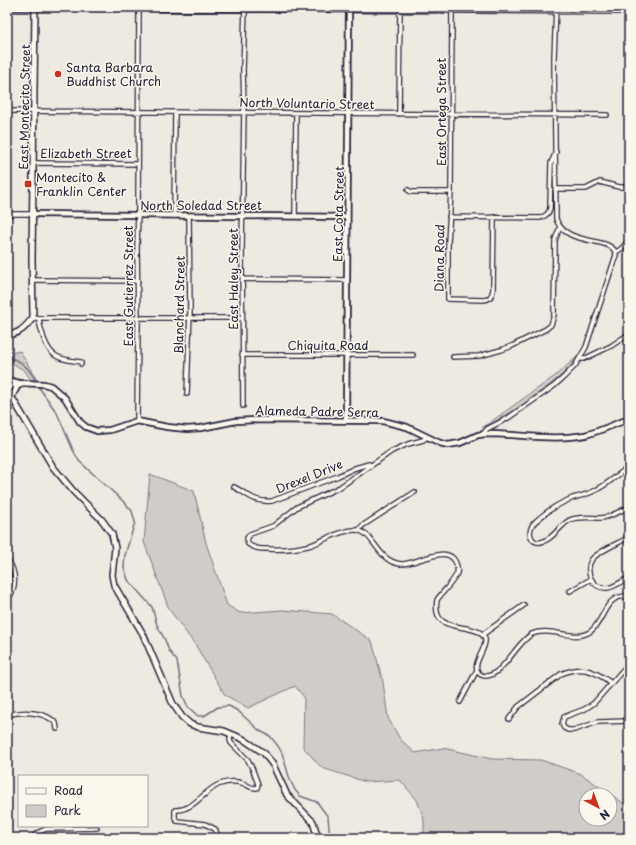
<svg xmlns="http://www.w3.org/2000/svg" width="636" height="845" viewBox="0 0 636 845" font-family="'Playpen Sans',sans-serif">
  <rect width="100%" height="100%" fill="#eeeae2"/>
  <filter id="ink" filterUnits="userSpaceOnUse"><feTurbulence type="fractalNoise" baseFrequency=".025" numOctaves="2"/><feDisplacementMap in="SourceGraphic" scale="8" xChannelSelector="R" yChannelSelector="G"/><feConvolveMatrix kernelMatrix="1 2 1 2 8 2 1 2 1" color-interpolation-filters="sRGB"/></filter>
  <g filter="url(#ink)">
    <path fill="#d0cdc9" stroke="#797882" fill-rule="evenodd" d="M 20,351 L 37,380 L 31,380 L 25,371 L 9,361 L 7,362 L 7,354 Z
      M 578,356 C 567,373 553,383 537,394 C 519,408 503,418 482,428 L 555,376 Z
      M 150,474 L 194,491 L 206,543 L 227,605 L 240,613 L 283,610 L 332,614 L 372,641 L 383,682 L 388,718 L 400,739 L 415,753 L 443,748 L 492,759 L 541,760 L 581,774 L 629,807 L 629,838 L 424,838 L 424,819 L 417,800 L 400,780 L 366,782 L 322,768 L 303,747 L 304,697 L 295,686 L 248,708 L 225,695 L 196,646 L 169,609 L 144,542 ZM 586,795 L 610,795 L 610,819 L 586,819 Z"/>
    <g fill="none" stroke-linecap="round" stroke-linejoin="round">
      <path stroke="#716f7c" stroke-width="1.5" d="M 7,358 C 19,358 30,369 35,380
        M 38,386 L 57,413 L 73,450 L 79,461 L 125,503 L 132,511 L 135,522 L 125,555 L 124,567 L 128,580 L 152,607 L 157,625 L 165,640 L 169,651 L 177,661 L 183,696 L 188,707 L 198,716 L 204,716 L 218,707 L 229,706 L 238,711 L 260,731 L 270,736 L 278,746 L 282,753 L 290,780 L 295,790 L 300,796 L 317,802 L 328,817 L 330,838"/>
      <defs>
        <path id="minor" d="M 452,7 L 451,192 L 448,242 L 448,299 L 483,300 C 489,300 492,296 493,290 L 494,217
          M 7,8 L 629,12
          M 7,111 L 607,115
          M 399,114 L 400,7
          M 34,163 L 138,164
          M 555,189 L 586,189 L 600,182 L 619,187 L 629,187
          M 408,190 L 411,192 L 451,192
          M 7,214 L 33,214
          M 174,216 L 175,112
          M 295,216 L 296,113
          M 449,217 L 540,218 C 545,216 549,214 550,208 L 551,163 L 556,152
          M 616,252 L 621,249 L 629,240
          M 243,279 L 347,280
          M 32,280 L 138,281
          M 33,318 L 242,318
          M 39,318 C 39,325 42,332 44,339 C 52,360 62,359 81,362 L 81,364
          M 242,355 L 413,355
          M 453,357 L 479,356 L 501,350 L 512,346 L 546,329 L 551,325 L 554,315 L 555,240 L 560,227
          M 579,359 L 584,359 L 611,346 L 629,334
          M 187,394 L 190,312 L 189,216
          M 243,406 L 242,248 L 244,107 L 243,70 L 245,8
          M 137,421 L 138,322 L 137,248 L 138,210 L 139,7
          M 483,434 L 487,429 L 508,418 L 554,386 L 564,377 L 575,366 L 586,347 L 616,255 C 614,235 566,248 556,219 L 554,58 L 556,7
          M 427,437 L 423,440 L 408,444 L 392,451 L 340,487 L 297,507 L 273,526 L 250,534 L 247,538 L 248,544 C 254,549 261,549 268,549 C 283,550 296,549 311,545 C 325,540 338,531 354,530 C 374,529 376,562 401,564 C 416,565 445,544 455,561 C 457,565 458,569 457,573 C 453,583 443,591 437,600 C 433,626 451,625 470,629 C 504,636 469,659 478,672 C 480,675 483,676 486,676 C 502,676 518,641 532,634 C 551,626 576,643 591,631 C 606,619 603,595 629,596
          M 629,467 C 618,474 608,484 596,490 C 589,494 581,496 573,498 C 560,503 547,511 536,521 C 525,530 531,547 544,541 C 555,537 560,525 570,520 C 579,516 591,518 601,518 C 611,517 620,511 629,507
          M 234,487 C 248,494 254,503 272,501 L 338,476 L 355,468 L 369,464 L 371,465
          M 359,530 L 362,526 L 415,492
          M 629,537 C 619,543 599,551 592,559 C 584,571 592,589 607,588 C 615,587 622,581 629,578
          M 7,559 C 17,572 17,588 7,601
          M 570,591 L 591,579
          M 482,635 L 524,605
          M 629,663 L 594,703 L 585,709 L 564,717 L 562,724 L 564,728 L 568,730 L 574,730 L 598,722 L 629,721
          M 460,702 L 477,670
          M 7,715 C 23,711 44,711 56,723 L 57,729
          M 509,719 L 518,707 L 561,674 C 581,665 594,670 611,683
          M 32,838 L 37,833 L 46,829 L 97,828
          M 219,838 L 215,829 L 205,824 L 177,821 L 175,818 L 175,810 C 194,811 204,790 220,784 C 228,781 235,781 242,783 C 248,785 251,789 257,788 L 258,784 L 252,768 L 248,760 L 231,743 L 230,740 L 231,734"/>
        <path id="tertiary" d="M 33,214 L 347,217
          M 7,380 L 19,383 L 44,384 L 51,386 L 65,398 L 80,422 L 86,427 L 97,431 L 110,430 L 137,421 L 167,427 L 187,429 L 201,428 L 236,421 L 255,420 L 383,421 L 407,427 L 440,443 L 448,445 L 460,443 L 478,435 L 486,434 C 519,434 553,441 585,435 C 601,431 614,424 629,419
          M 7,387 L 19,383
          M 13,395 L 17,387 L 21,384
          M 346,420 L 349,7"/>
        <path id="secondary" d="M 7,335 C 20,334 25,327 33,318 L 32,259 L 35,7
          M 7,382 L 7,387
          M 7,393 L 14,401 L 53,467 L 74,492 L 102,520 L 112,534 L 115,548 L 112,575 L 114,585 L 143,634 L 173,704 L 182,717 L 190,724 L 198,727 L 224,731 L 243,739 L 264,753 L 273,765 L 287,795 L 313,822 L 318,838"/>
      </defs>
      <use href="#minor" stroke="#22223b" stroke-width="6"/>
      <use href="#tertiary" stroke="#22223b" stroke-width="8"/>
      <use href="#secondary" stroke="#22223b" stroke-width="8"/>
      <use href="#minor" stroke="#fbf7ec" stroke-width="3.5"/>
      <use href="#tertiary" stroke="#fbf7ec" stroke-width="4.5"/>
      <use href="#secondary" stroke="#fbf7ec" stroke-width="5"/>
    </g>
  </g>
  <g fill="#c8321e" stroke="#fbf7ec" stroke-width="1.5">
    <circle cx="58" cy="74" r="4"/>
    <rect x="24" y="180" width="8" height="8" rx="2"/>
  </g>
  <g text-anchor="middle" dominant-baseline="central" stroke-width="3" stroke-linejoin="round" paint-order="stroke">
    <g font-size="12" fill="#22223b" stroke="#fbf7ec" text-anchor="start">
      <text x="66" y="67">Santa Barbara<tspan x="66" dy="14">Buddhist Church</tspan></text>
      <text x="36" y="177">Montecito &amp;<tspan x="36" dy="14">Franklin Center</tspan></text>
    </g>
    <g font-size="12" fill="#22223b" stroke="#fbf7ec">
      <text transform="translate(307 103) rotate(1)">North Voluntario Street</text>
      <text transform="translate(24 107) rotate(-89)">East Montecito Street</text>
      <text transform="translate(441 112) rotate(-90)">East Ortega Street</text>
      <text x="86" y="153">Elizabeth Street</text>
      <text x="201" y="205">North Soledad Street</text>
      <text transform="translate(338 214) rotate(-89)">East Cota Street</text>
      <text transform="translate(439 258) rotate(-89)">Diana Road</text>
      <text transform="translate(233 279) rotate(-90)">East Haley Street</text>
      <text transform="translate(128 286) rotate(-90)">East Gutierrez Street</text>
      <text transform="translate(179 305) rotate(-89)">Blanchard Street</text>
      <text x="328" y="345">Chiquita Road</text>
      <text transform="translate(317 411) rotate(1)">Alameda Padre Serra</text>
      <text transform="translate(309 476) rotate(-22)">Drexel Drive</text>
    </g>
  </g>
  <rect width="636" height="845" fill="none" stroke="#fbf7ec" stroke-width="24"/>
  <rect x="12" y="12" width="612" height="821" fill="none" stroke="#22223b" stroke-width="1.5" filter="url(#ink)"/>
  <rect x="18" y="775" width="130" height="52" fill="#fbf7ec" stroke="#a4a2a5"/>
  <rect x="26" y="788" width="20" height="6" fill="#fbf7ec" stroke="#a4a2a5"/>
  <text x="54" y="795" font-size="12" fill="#22223b">Road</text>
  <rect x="26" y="805" width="20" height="12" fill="#d0cdc9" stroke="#a4a2a5"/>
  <text x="54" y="815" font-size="12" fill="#22223b">Park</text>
  <g transform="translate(598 807) rotate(139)"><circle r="19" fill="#fbf7ec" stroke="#a4a2a5"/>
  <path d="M0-3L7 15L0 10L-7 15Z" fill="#c8321e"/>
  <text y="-6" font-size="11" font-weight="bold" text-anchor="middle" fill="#22223b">N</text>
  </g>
</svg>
